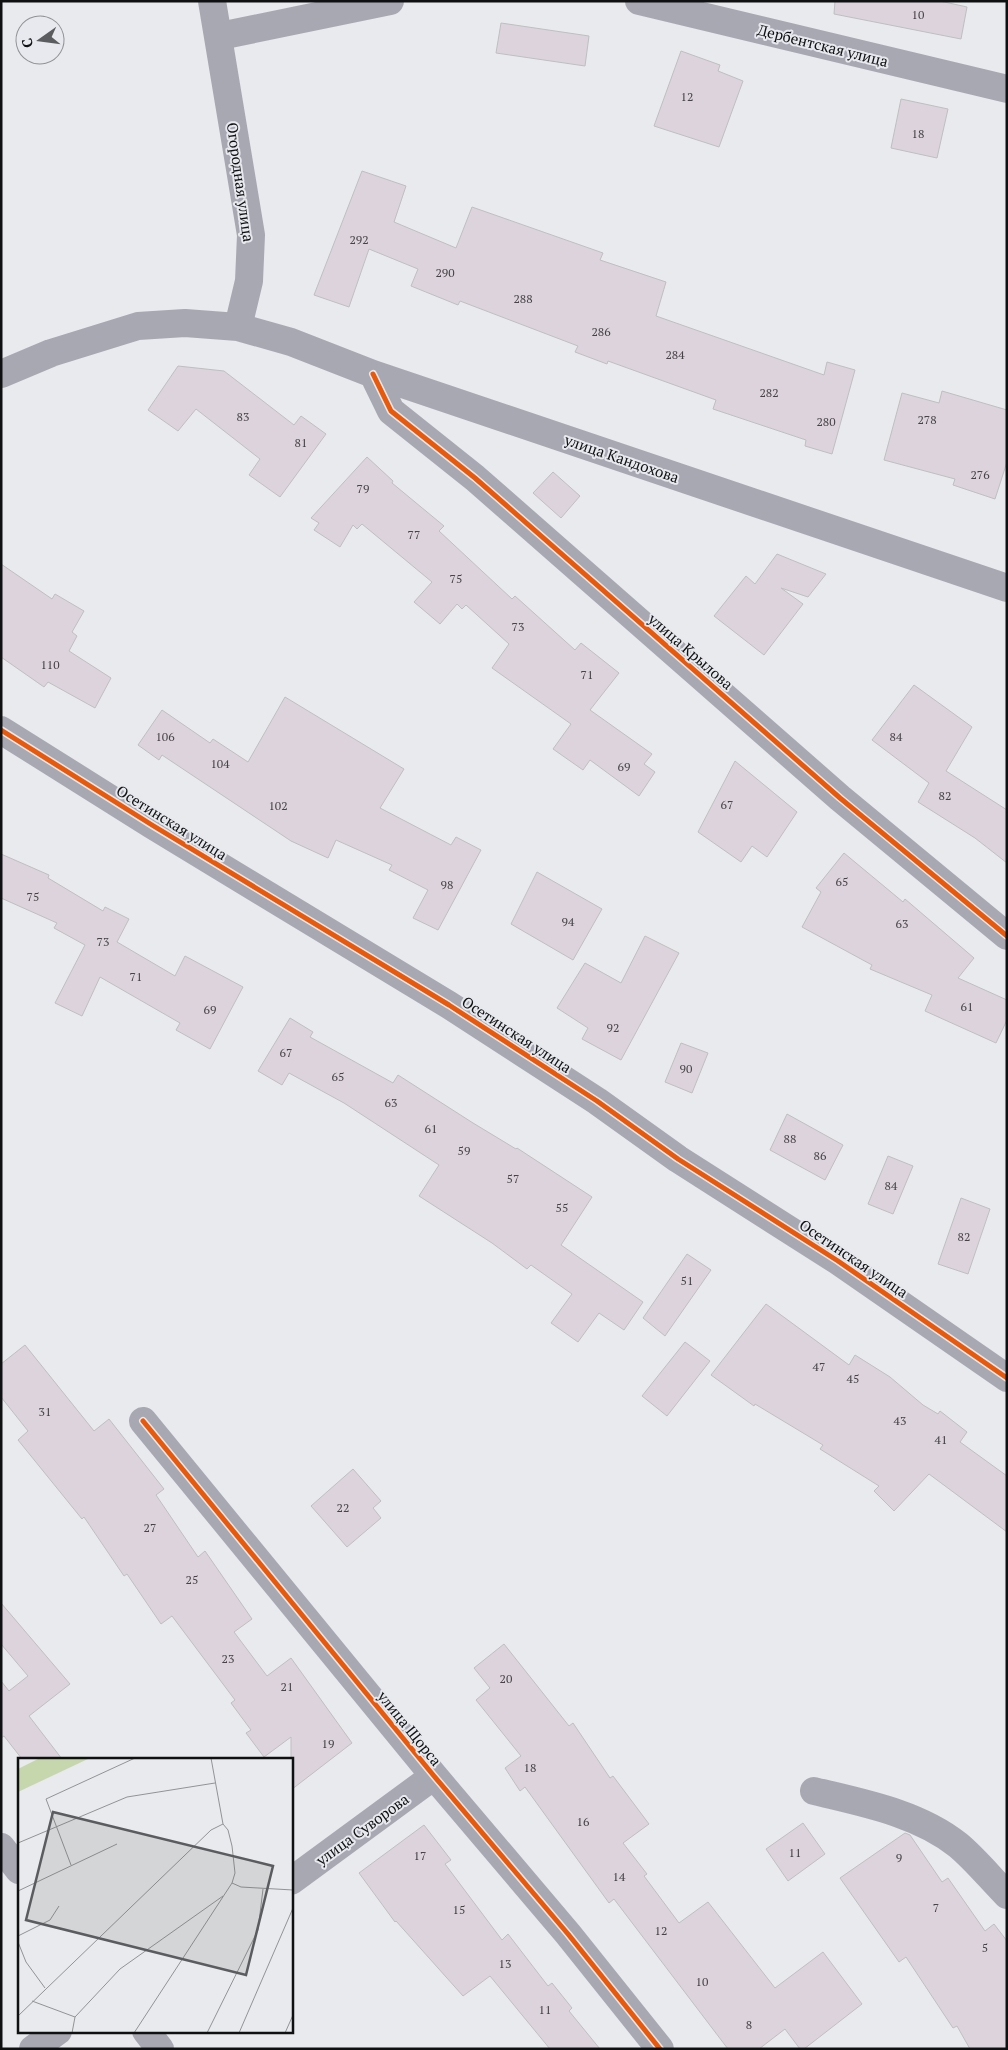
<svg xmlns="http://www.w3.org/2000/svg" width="1008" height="2050" viewBox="0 0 1008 2050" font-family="'PT Serif',serif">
  <rect width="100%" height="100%" fill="#e8eaed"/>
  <path fill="#ddd3dc" stroke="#bebfc0" d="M 835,1 L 940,1 L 967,7 L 961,39 L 834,14 Z
    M 501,23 L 589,36 L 585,66 L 496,53 Z
    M 681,51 L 720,65 L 718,71 L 743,81 L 719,147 L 654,126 Z
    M 901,99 L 948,109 L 937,158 L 891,148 Z
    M 362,171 L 406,186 L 394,222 L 456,248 L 472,207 L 603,253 L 600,260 L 666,282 L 656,316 L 824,375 L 827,362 L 855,370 L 832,454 L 805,446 L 806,440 L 713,409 L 716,400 L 608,361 L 607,364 L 575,352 L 578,346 L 460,301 L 458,305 L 411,286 L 418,269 L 369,249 L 349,307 L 314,295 Z
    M 178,366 L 224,371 L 294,425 L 301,416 L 326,434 L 280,497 L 249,475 L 260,459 L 196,409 L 178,431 L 148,410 Z
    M 942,391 L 1007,410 L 1007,462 L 995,499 L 953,485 L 955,479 L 884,460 L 902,393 L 939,403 Z
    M 367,457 L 393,481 L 392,483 L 444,526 L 439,531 L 512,599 L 515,596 L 575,650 L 581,643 L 619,673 L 590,710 L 652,754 L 644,764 L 655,772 L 639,796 L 590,760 L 583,770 L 553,749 L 571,724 L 492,668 L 509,644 L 466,605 L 462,609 L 457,604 L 440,624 L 414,602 L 432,582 L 362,524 L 357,529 L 353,525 L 340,547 L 314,530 L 319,523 L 311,518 Z
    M 553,472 L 580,496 L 561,518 L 533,493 Z
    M 777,554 L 826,574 L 808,597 L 781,588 L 803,604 L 764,655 L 714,616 L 746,576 L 755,584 Z
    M 1,564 L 52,599 L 55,594 L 84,611 L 72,632 L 77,636 L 69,651 L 111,678 L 95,708 L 48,682 L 44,687 L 1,657 Z
    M 914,685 L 972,727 L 946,771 L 1007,810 L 1007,863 L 975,838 L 918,802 L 929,783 L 872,740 Z
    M 285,697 L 404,769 L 380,808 L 451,845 L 456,837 L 481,850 L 438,930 L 413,918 L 428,890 L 389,870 L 392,865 L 336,840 L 328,858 L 291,841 L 162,755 L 159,760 L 138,745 L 162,710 L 210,743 L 213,739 L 248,762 Z
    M 735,761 L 797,812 L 767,857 L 752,846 L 741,862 L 698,832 Z
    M 844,853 L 903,902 L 905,899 L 974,958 L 958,978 L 1007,1000 L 1007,1020 L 996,1043 L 925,1011 L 932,995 L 870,969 L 872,965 L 802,927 L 821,892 L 816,888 Z
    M 1,854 L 49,875 L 48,878 L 103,911 L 105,907 L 129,919 L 117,942 L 175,976 L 185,956 L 243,987 L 210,1049 L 176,1030 L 180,1023 L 100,977 L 82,1016 L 55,1003 L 85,945 L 54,928 L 57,923 L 1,898 Z
    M 537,872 L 602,909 L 573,960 L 511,924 Z
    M 645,936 L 679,953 L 621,1060 L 582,1039 L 588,1028 L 557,1008 L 585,963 L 621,983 Z
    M 290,1018 L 313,1032 L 310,1037 L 393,1083 L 398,1075 L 473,1123 L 516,1149 L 517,1148 L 592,1197 L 561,1245 L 643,1302 L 624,1330 L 599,1313 L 578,1342 L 551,1323 L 572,1294 L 531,1265 L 527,1269 L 492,1243 L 419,1196 L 439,1165 L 344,1103 L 289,1073 L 282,1085 L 258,1071 Z
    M 681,1043 L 708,1053 L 692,1093 L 665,1082 Z
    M 787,1114 L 843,1145 L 825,1180 L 770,1150 Z
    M 888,1156 L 913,1166 L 893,1214 L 868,1204 Z
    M 961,1198 L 990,1209 L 968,1274 L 938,1264 Z
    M 687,1254 L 711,1270 L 665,1336 L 643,1318 Z
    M 766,1304 L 849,1365 L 855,1355 L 890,1377 L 923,1405 L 938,1414 L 940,1411 L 967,1432 L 960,1442 L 1007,1476 L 1007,1532 L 929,1474 L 894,1511 L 874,1491 L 879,1486 L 820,1449 L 823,1445 L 755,1404 L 754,1406 L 711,1375 Z
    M 685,1342 L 710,1361 L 667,1416 L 642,1396 Z
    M 25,1345 L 94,1431 L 109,1419 L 164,1489 L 156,1495 L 198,1557 L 205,1551 L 252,1619 L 234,1632 L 267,1676 L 291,1658 L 352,1743 L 291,1790 L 291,1737 L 264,1757 L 246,1733 L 251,1730 L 231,1703 L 235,1700 L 172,1616 L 161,1624 L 127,1574 L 124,1576 L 84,1517 L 82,1519 L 18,1440 L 28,1431 L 1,1397 L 1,1364 Z
    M 353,1469 L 381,1501 L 373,1508 L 381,1518 L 347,1547 L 311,1506 Z
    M 1,1603 L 70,1684 L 29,1716 L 62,1759 L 22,1759 L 4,1736 L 1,1738 L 1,1681 L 9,1691 L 28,1676 L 1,1644 Z
    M 504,1644 L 569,1726 L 573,1723 L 610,1778 L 613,1776 L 649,1824 L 623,1843 L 647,1874 L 644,1876 L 679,1923 L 708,1902 L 775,1988 L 823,1952 L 862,2004 L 804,2049 L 800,2049 L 785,2029 L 759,2049 L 728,2049 L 614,1899 L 609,1903 L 525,1787 L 520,1791 L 505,1768 L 521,1756 L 476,1700 L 490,1688 L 474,1668 Z
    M 803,1823 L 825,1854 L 788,1881 L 766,1849 Z
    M 424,1825 L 451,1860 L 445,1864 L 502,1940 L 508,1934 L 548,1986 L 552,1983 L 572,2008 L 569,2011 L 600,2049 L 550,2049 L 490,1976 L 463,1996 L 396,1921 L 395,1922 L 359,1873 Z
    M 905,1833 L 910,1835 L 942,1882 L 948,1878 L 985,1931 L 994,1924 L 1007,1941 L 1007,2049 L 970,2049 L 957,2026 L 953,2028 L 906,1957 L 899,1962 L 840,1878 Z"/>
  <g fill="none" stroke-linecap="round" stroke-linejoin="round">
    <path stroke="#a8a8b2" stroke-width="28" d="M 639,1 L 1007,89
      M 220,36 L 390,1
      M 238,327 L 291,342 L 373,374 L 1007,588
      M 1,374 L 51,353 L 138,326 L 185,323 L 238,327 L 249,281 L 251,235 L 212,1
      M 373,374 L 391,411 L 475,478 L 840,798 L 1007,936
      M 1,730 L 152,825 L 449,1005 L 597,1101 L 678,1159 L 838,1261 L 1007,1378
      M 143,1421 L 434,1776 L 568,1934 L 660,2049
      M 814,1791 C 863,1803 918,1813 958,1845 C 976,1860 991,1879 1007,1895
      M 1,1847 L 19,1870
      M 291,1881 L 434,1776
      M 146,2031 L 160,2049
      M 33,2049 L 58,2031"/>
    <defs>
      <path id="cycleway" d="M 373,374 L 391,411 L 475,478 L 840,798 L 1007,936
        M 1,730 L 152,825 L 449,1005 L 597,1101 L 678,1159 L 838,1261 L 1007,1378
        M 143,1421 L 434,1776 L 568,1934 L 660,2049"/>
    </defs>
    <use href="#cycleway" stroke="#e7e9ee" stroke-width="8"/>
    <use href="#cycleway" stroke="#e8590c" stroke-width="5"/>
  </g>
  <g text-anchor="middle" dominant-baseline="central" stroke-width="4" stroke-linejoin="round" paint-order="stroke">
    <g font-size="12" fill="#454346">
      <text x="918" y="14">10</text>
      <text x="687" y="96">12</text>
      <text x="918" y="133">18</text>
      <text x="359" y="239">292</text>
      <text x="445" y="272">290</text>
      <text x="523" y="298">288</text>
      <text x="601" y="331">286</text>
      <text x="675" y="354">284</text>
      <text x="769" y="392">282</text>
      <text x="243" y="416">83</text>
      <text x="927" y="419">278</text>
      <text x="826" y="421">280</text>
      <text x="301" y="442">81</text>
      <text x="980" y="474">276</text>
      <text x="363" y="488">79</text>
      <text x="414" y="534">77</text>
      <text x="456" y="578">75</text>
      <text x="518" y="626">73</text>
      <text x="50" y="664">110</text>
      <text x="587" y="674">71</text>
      <text x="165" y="736">106</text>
      <text x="896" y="736">84</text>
      <text x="220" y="763">104</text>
      <text x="624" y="766">69</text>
      <text x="945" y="795">82</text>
      <text x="727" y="804">67</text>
      <text x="278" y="805">102</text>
      <text x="842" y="881">65</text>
      <text x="447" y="884">98</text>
      <text x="33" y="896">75</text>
      <text x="568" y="921">94</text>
      <text x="902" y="923">63</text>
      <text x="103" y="941">73</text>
      <text x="136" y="976">71</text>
      <text x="967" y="1006">61</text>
      <text x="210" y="1009">69</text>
      <text x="613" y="1027">92</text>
      <text x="286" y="1052">67</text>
      <text x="686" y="1068">90</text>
      <text x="338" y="1076">65</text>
      <text x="391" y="1102">63</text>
      <text x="431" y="1128">61</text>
      <text x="790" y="1138">88</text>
      <text x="464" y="1150">59</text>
      <text x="820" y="1155">86</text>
      <text x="513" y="1178">57</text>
      <text x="891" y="1185">84</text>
      <text x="562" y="1207">55</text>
      <text x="964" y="1236">82</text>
      <text x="687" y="1280">51</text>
      <text x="819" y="1366">47</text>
      <text x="853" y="1378">45</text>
      <text x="45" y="1411">31</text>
      <text x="900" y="1420">43</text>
      <text x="941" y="1439">41</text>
      <text x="343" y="1507">22</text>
      <text x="150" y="1527">27</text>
      <text x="192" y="1579">25</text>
      <text x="228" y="1658">23</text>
      <text x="506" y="1678">20</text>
      <text x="287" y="1686">21</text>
      <text x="328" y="1743">19</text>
      <text x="530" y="1767">18</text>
      <text x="583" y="1821">16</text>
      <text x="795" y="1852">11</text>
      <text x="420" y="1855">17</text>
      <text x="899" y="1857">9</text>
      <text x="619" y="1876">14</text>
      <text x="936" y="1907">7</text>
      <text x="459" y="1909">15</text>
      <text x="661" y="1930">12</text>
      <text x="985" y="1947">5</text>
      <text x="505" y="1963">13</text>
      <text x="702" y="1981">10</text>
      <text x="545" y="2009">11</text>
      <text x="749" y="2024">8</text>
    </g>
    <g font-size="15" fill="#0f1012" stroke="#e7e9ee">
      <text transform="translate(823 45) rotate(14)">Дербентская улица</text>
      <text transform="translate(241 182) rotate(82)">Огородная улица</text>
      <text transform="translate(622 458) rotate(19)">улица Кандохова</text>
      <text transform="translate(691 651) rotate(41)">улица Крылова</text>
      <text transform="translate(172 822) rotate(32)">Осетинская улица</text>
      <text transform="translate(517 1034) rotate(33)">Осетинская улица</text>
      <text transform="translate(854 1258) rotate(34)">Осетинская улица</text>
      <text transform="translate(410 1728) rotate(51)">улица Щорса</text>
      <text transform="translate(362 1829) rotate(-36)">улица Суворова</text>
    </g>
  </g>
  <g transform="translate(18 1758)">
    <rect width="275" height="275" fill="#e8eaed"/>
    <path d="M 22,0 L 72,0 L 0,34 L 0,11 Z" fill="#c6d7ad"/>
    <path fill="none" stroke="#919395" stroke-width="1" d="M 193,0 L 205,66 L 210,72 L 214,88 L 217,115 L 214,125 L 223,129 L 275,132M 0,85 L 109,39 L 197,25M 53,107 L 28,41 L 117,0M 0,133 L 99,86M 0,178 L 32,162 L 41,148M 0,184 L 8,204 L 27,230M 14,243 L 57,259M 0,258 L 193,72 L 205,66M 54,275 L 57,259 L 102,211 L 205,138M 116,275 L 214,125M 189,275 L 240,172 L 245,131M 221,275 L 275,150M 267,275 L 275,257"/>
    <path fill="#5b5c5f" fill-opacity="0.15" stroke="#5b5c5f" stroke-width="2.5" d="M 35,54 L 255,108 L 228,217 L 8,162 Z"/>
    <rect width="275" height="275" fill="none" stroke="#0f1012" stroke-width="2.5"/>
  </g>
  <rect width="1008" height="2050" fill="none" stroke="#0f1012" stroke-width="5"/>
  <g transform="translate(40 40) rotate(256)"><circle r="24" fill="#e7e9ee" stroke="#919296"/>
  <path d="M0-4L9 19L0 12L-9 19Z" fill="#5b5c5f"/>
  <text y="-8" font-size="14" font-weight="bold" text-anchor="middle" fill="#0f1012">С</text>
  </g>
</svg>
